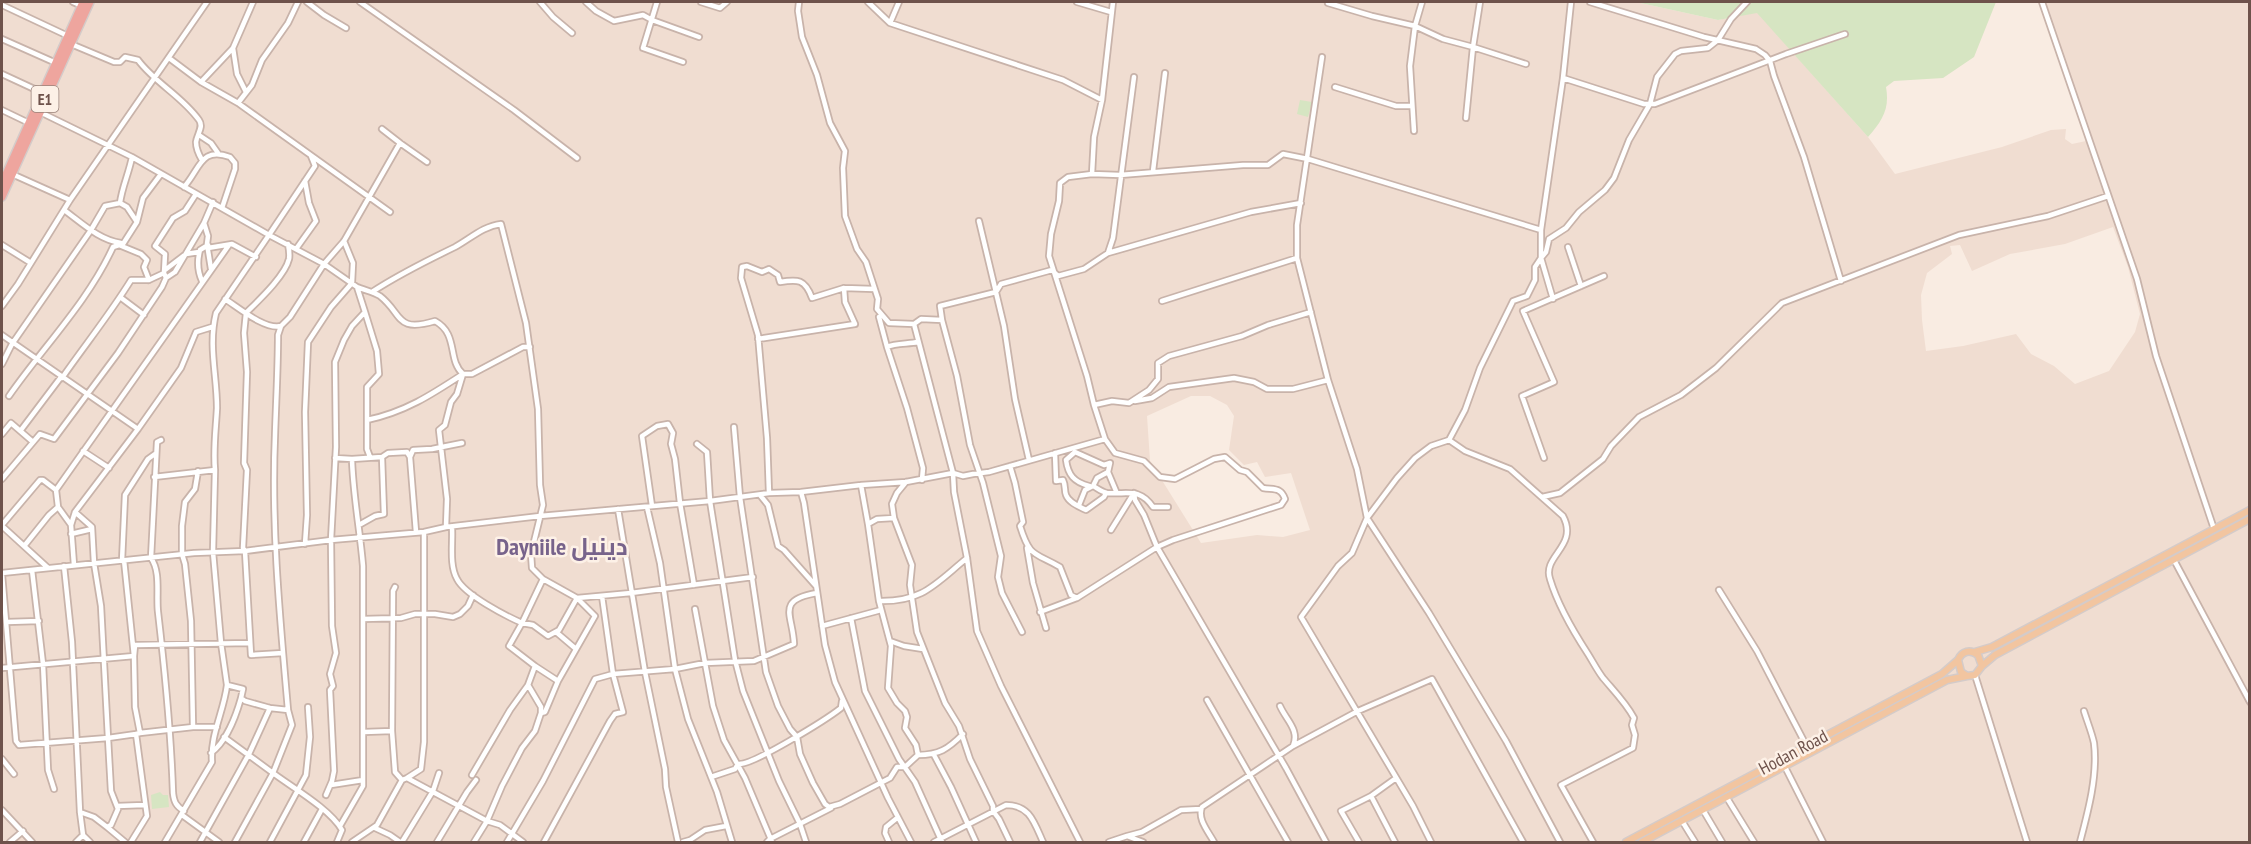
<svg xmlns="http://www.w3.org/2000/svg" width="2251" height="844" viewBox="0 0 2251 844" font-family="'PT Sans Narrow',Cairo,sans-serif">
  <rect width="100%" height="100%" fill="#f9ece2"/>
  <path fill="#f0ddd1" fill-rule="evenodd" d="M 2,2 L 1636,2 L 1718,20 L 1757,12 L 1868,137 L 1895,174 L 2002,147 L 2051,130 L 2066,129 L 2065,139 L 2072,144 L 2086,141 L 2041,2 L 2249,2 L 2249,842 L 2,842 ZM 2113,227 L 2128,267 L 2140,314 L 2135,332 L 2109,371 L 2075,384 L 2054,366 L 2031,354 L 2016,334 L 1963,346 L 1926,351 L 1922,320 L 1921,295 L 1927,273 L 1952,254 L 1950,246 L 1960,245 L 1972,271 L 2010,254 L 2065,244 ZM 1191,396 L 1210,396 L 1227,405 L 1234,416 L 1229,450 L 1244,465 L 1257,462 L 1265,477 L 1291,473 L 1310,530 L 1283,537 L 1257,535 L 1201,543 L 1150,461 L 1147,416 Z"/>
  <path fill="#d6e5c2" d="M 1636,2 L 1996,2 L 1974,57 L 1943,78 L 1894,81 L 1886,87 C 1890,109 1882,121 1868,137 L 1757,13 L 1718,20 Z
    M 1300,100 L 1312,102 L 1308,117 L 1297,114 Z
    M 160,792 L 163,795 L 168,795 L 169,807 L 152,809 L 151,795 Z"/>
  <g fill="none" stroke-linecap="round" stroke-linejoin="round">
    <defs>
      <path id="minor" d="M 73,2 L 82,6
        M 307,2 L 324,15 L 346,28
        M 360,2 L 514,110 L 577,158
        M 540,2 L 553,17 L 572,33
        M 586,2 L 596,11 L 614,21 L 643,15 L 652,20 L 699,37
        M 657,2 L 643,48 L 683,62
        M 701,2 L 720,8 L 727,2
        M 799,2 L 798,11 L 802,37 L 817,75 L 830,123 L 845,151 L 843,168 L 845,216 L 857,249 L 866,262 L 878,299 L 877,309 L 889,323 L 914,324
        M 868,2 L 890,23 L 1063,80 L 1102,100
        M 1077,2 L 1111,12
        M 1480,2 L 1473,47 L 1526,64
        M 1590,2 L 1704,37 L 1756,49 L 1765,55 L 1770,61 L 1774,76 L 1804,157 L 1841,281
        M 2042,2 L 2137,279 L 2156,356 L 2214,529
        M 1328,3 L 1372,16 L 1415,26 L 1443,39 L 1473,47 L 1466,118
        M 2,5 L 68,36
        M 890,23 L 899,2
        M 2,39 L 56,63
        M 71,44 L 114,62 L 120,62 L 125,57 L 138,60 C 155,83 182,96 199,120 C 204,127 197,134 196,142 C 196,148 199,155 202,160
        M 233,48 L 237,74 L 246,92
        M 1322,57 L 1297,225 L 1297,258 L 1328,380 L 1357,469 L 1367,518 L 1429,613 L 1506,741 L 1560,842
        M 169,58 L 201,82 L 238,103 L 390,212
        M 2,74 L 43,93
        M 1563,78 L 1644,104 L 1650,104 L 1657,77 L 1675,54 L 1681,51 L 1708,48 L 1718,40 L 1731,19 L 1747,2
        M 201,82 L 233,48 L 253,2
        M 1335,87 L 1396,106 L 1411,106
        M 238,103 L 252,85 L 262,60 L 288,23 L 298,2
        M 2,110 L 29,123
        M 40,112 L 132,157 L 269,235 L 216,313 C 208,346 217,375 217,408 C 216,428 213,449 215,470 L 154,477
        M 382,129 L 400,143
        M 1414,131 L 1410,66 L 1415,26 L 1422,2
        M 199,135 L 211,143 L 218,153
        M 311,156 L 315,166 L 269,235 L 324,264 L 357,287 L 365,312 L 352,326 L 344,340 L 335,362 L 336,447 L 331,540 L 332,626 L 336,653 L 330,674 L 333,686 L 330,690 L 334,771 L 332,781 L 326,795
        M 132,157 C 129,173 122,187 120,203 L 127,207 L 137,222 L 123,244 L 119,245 L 141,254 L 147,260 L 144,267 L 149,280
        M 1153,171 L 1165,73
        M 12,174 L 70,200
        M 1092,174 L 1094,137 L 1102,100 L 1113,2
        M 184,187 C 200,169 201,146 230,157 L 235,163 L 235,169 L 222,208
        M 64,210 C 82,223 99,240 121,243
        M 979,221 L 1004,326 L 1015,399 L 1029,460
        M 137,222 L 143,198 L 161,174
        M 2,245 L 31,263
        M 1568,247 L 1581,286
        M 208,248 L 232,244 L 256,257
        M 296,249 L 316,221 L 309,203 L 305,181
        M 1108,253 L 1113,238 L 1134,77
        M 211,269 L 207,244 L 208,236 L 204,223 L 213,202
        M 165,270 L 186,254 L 199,252
        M 166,278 L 175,272 L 204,223
        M 202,281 C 197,270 197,261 200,250 L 208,245
        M 357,287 C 364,290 374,292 380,296 C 403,314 395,333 435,321 C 459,334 447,360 463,374 L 472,374 L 523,347 L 530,347
        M 372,292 C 398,275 426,261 455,247 C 470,239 483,226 501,224 L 526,323 L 538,409 L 540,485 L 543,505 L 531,554 L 532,568 L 543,579 L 522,623 C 506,616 465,595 457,579 C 449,565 453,543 452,528
        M 120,297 L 144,315
        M 225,299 C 239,308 265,330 281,326
        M 1553,299 L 1541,258 L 1546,252 L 1549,239 L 1566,228 L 1579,212 L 1605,190 L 1614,178 L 1629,140 L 1650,104 L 1655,104 L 1786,54 L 1845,34
        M 1162,301 L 1297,258
        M 2,306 L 18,284 L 70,200 L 207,2
        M 365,312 L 377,351 L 379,374 L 367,387 L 367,449 L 370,457
        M 879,317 L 887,347 C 895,343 908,344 918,342
        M 942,320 L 957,376 L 970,445 L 983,483 L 1001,556 L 998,577 L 1002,593 L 1022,632
        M 2,335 L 138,429 L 181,368 L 196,332 L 212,327
        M 758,339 L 855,324 L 845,302 L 844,288
        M 887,347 L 907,408 L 923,468 L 922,480
        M 2,364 L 12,344 L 91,230 L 105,206 L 120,203
        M 62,378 C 85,345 110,314 131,280 L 149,280 L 164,273 L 165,254 L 155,246 L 173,218 L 185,211 L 196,194
        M 9,396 C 43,347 88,302 113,247 L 119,245
        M 1135,401 L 1152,398 L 1169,387 L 1234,378 L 1254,382 L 1267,389 L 1293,389 L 1328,380
        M 1094,405 L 1087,376 L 1049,256 L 1051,234 L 1059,201 L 1060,183 L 1068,177 L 1092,174 L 1120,175 L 1243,165 L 1268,165 L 1283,154 L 1308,159 L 1541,230 L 1563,78 L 1571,2
        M 367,420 C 405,412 431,395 463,374 L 457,394 L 451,402 L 445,425 L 439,430 L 447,499 L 446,527
        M 734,427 L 740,497 L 766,672 L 778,706 L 790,729 L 797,737 L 800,754 L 813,783 L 825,804 L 829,807 L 840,804 L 890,778 L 897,767 L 905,767 L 918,755 L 916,745 L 905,728 L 907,717 L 905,711 L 897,703 L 888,688 L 891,646 L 879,601 L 868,524 L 877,519 L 894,518
        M 21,430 L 61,377
        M 2,434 L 11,423 L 33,442
        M 161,440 L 157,442 L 151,558 C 161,572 156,595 158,612 C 165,672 171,733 173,793 C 174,802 176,806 184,811
        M 1449,440 L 1465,451 L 1510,469 L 1563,516 C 1579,546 1542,556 1550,579 C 1558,606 1573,631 1588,654 C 1593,662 1597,670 1603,678 C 1614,691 1626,703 1634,718 L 1632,725 L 1635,735 L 1633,748 L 1561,785 L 1593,842
        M 697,444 L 707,452 L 710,501 L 735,660 L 743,691 L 779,781 L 800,824 L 806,842
        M 83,451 L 109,468
        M 1055,453 L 1056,481 L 1063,480 C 1066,486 1064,490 1066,495 C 1069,503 1080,507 1086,510 L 1104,497 L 1106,493
        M 410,457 L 416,532
        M 335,458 L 352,459 C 353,495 360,530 363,566 L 363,786 L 340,826
        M 1544,458 L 1522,396 L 1554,382 L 1523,311 L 1604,276
        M 352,459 L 382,457 L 388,453 L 407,452 L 410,457 L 413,450 L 432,449 L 462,443
        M 1010,466 L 1015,483 L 1023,522 L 1020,526 C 1030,558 1034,552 1060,567 L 1071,595 L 1077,598 L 1157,547 L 1173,540 L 1281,505 L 1285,499 C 1281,487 1274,490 1263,488 L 1247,472 L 1240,470 L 1225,457 L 1214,459 L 1175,479 L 1160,477 L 1144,461 L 1115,453 L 1105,439
        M 215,470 L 213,552 L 221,643 L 227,685 L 243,689 L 241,698 L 245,701 L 270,708 L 288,710
        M 1108,472 L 1116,491
        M 2,479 L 40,434 L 54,439 L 118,353 L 162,287 L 166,278 L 164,273
        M 906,482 L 897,493 L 892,504 L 894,518 L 912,565 L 910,585 L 917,632 L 945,703 L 959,726 L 970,759 L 993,806 L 993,811 L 999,819 L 1010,842
        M 861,485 L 868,524
        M 1093,486 C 1097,488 1102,492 1107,493 C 1127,495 1139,487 1153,507 L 1168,507
        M 801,492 L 804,503 L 825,645 L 835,682 L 888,798 L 911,842
        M 769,493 L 767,438 L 758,335 L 741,278 L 742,267 L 747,266 L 762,272 L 769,269 L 778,275 L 780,282 C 798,279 805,279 812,298 L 844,288 L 874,289
        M 1134,493 L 1135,500 L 1144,515 L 1157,547 L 1286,768 L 1326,842
        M 760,495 L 768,505 L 778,546 L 784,550 L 816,586
        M 1542,497 L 1560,493 L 1603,459 L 1611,446 L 1639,417 L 1681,395 L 1716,368 L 1782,303 L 1959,235 L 2048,216 L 2108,196
        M 1079,505 L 1085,490 L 1093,486 L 1097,478 L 1108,472 L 1110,463 L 1104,465 L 1075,452 L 1066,460 C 1068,475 1074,482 1089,486
        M 652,506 L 642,436 L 657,426 L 668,424 L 673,433 L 671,444 L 675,459 L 680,503 L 694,585
        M 647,507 L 660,563 L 675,669 L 688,719 L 717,792 L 732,842
        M 618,509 L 645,672 L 665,769 L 666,787 L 678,842
        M 2,525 L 40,480 L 43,480 L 56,490
        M 71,525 L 58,507 L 56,490 L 229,245
        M 359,525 L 375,516 L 384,514 L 382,457
        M 2,526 L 48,568
        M 1111,530 L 1134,493
        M 71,534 L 92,529
        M 305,544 L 307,515 L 305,412 L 308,342 L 331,307 L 352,283 L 353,263 L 344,241
        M 25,545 L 49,515 L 58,507
        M 1027,548 L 1033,583 L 1046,628
        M 124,560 L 134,656 L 135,707 L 140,733 L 136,734 L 147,816 L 131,842
        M 2174,560 L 2250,702
        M 122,561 L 125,495 L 148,459 L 155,454
        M 74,565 L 71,525 L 75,512 L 138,429
        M 64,566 L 72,642 L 80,812 L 83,835 L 90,842
        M 32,570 L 43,664 L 48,770 L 54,789
        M 2,573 L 194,553 L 245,551 L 331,540 L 424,532 L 446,527 L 540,516 L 710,501 L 769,493 L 801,492 L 861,485 L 906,482 L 953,473 L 963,476 L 973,474 L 989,472 L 1105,439 L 1094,405 L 1112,401 L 1129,403 L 1149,390 L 1158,379 L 1158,363 L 1169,356 L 1242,336 L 1268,325 L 1311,312
        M 2,574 L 16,741 L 19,745 L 108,738 L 101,606 L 94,563 L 92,527 L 75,512
        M 543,579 L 577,598 L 631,593 L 753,577
        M 1719,590 L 1757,651 L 1806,745
        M 879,601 C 923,602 935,584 967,558
        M 695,609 L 713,706 L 724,740 L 745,778 L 772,842
        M 1040,612 L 1077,598
        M 851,618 L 865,691 L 899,759 L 915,782 L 942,842
        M 363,619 L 401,618 L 415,614 L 435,614 L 453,617 L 460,614 L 468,606 L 473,595
        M 7,622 L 39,621
        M 822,626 L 881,610
        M 556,632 L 576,649
        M 890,641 L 904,646 L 923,649
        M 283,653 L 251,655 L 245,551 L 243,548 L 247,470 L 244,463 L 247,372 L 244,333 L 246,313 C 258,301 285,276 289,259 C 290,254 289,249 288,244
        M 2,668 L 134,656 L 135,645 L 250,643
        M 1975,675 L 2027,842
        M 1207,700 L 1288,842
        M 541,713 L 545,712 L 558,681
        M 193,727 L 191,621 L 185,564 L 182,554 L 182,526 L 185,502 L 195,489 L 198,471
        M 392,731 L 393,591 L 395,587
        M 364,732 L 392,731 L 395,772 L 402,780
        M 140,733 L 193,727 L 217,727
        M 224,737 L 273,773 L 235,842
        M 1293,746 L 1358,711 L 1432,679 L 1523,842
        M 211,753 C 226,742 236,716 241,698
        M 918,755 C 939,755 948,749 963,734
        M 934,755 L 951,787 L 976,842
        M 2,759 L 14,774
        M 1785,767 L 1823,842
        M 472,775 L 510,710 L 528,685
        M 711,777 L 735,769 L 738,764 C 752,766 827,719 841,708 L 842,701
        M 407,778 L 421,769 L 424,742 L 424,532
        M 331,785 L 363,780
        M 1727,798 L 1754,842
        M 117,806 L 144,805
        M 2,810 L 32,842
        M 1703,810 L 1722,842
        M 80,812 L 94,817 L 107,827 L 111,825 L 118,809 L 111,791 L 108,738 L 136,734
        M 182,815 L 219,842
        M 1682,821 L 1695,842
        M 107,827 L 125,842
        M 375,828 L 390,835 L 400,842
        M 1127,836 L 1142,832 L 1181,810 L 1201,809
        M 10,842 L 23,831
        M 76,842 L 83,835
        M 165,842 L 212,762 C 210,735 224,711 227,685
        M 200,842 L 249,754 L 270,708
        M 270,842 L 306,775 L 310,737 L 308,707
        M 304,842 L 322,809
        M 337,842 L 342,830 C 330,809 293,788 273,773 L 292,725 L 288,710 C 280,619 271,526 275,435 C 276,402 278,369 278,335 L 281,326 L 290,317 L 324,264 L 344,241 L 400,143 L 427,162
        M 352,842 L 377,825 L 402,780 L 407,778 L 487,821 L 474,842
        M 402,842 L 433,791 L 439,773
        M 437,842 L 467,792 L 476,780
        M 507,842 L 543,781 L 595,679 L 613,674 L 675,669 L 705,663 L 754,661 L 794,644 C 793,615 775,600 817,593
        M 523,842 L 500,825 L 487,821 L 502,786 L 522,748 L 535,731 L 541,713 L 541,707 L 528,685 L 535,666 L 509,646 L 522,623 L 533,625 L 548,636 L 559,630 L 577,598 L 595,616 L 558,681 L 535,666
        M 544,842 L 610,721 L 615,714 L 623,712 L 613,674 L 602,596
        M 683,842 L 690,840 L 705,830 L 726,826
        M 767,842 L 770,839 L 831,808
        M 889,842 L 885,833 L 886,827 L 897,818
        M 934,842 L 1006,805 C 1030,805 1034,822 1043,842
        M 1080,842 L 1001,686 L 977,631 L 967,558 L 954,492 L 953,473 L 914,324 L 921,319 L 942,320 L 940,306 L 996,292 L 1001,284 L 1052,270 L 1058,276 L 1084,269 L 1108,253 L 1251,212 L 1301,203
        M 1109,842 L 1127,836 L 1143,842
        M 1214,842 C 1208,831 1197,819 1202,807 L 1293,746 C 1300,730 1286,720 1280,706
        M 1359,842 L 1341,811 L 1371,796
        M 1395,842 L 1371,796 L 1396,778
        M 1431,842 L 1413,806 L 1301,617 L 1338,566 L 1352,553 L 1367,518 L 1397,478 L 1415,458 L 1431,446 L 1449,440 L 1465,410 L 1480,368 L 1513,301 L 1527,296 L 1535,280 L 1535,267 L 1541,258 L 1541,230
        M 2080,842 C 2088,812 2098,775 2094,743 C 2092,733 2087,721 2084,711"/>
      <path id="major" d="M 1975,652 L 1992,647 L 2250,510
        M 1982,666 L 1978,655 C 1970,649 1962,651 1958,660 L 1961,672 L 1967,676 L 1975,675 L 1982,666 L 1995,655 L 2250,519
        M 1626,842 L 1942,674 L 1958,660
        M 1642,842 L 1947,680 L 1967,676"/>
      <path id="highway" d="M 2,183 L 83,2
        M 2,197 L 90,2"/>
    </defs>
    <use href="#minor" stroke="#c8b3aa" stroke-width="8"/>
    <use href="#major" stroke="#d4cbc9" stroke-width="9"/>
    <use href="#highway" stroke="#d4cbc9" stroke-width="10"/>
    <use href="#minor" stroke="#fff" stroke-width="4.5"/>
    <use href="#major" stroke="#f2c5a0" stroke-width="6"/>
    <use href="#highway" stroke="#eea59e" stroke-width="7"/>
  </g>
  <g text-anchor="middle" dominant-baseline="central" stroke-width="5" stroke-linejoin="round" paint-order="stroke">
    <rect fill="#fdf1e7" stroke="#99827a" stroke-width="1.5" x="31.5" y="86" width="27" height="26" rx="4.5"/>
    <g font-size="16" font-weight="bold" fill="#6e524b">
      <text x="45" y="99">E1</text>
    </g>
    <g font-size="18" fill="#6e524b" stroke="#fdf1e7">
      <text transform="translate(1793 752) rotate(-28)">Hodan Road</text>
    </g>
    <g font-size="24" font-weight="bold" fill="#77638b" stroke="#fdf1e7">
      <text x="562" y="546">Dayniile دينيل</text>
    </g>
  </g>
  <rect width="2251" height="844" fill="none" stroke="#6e524b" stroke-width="6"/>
</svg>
